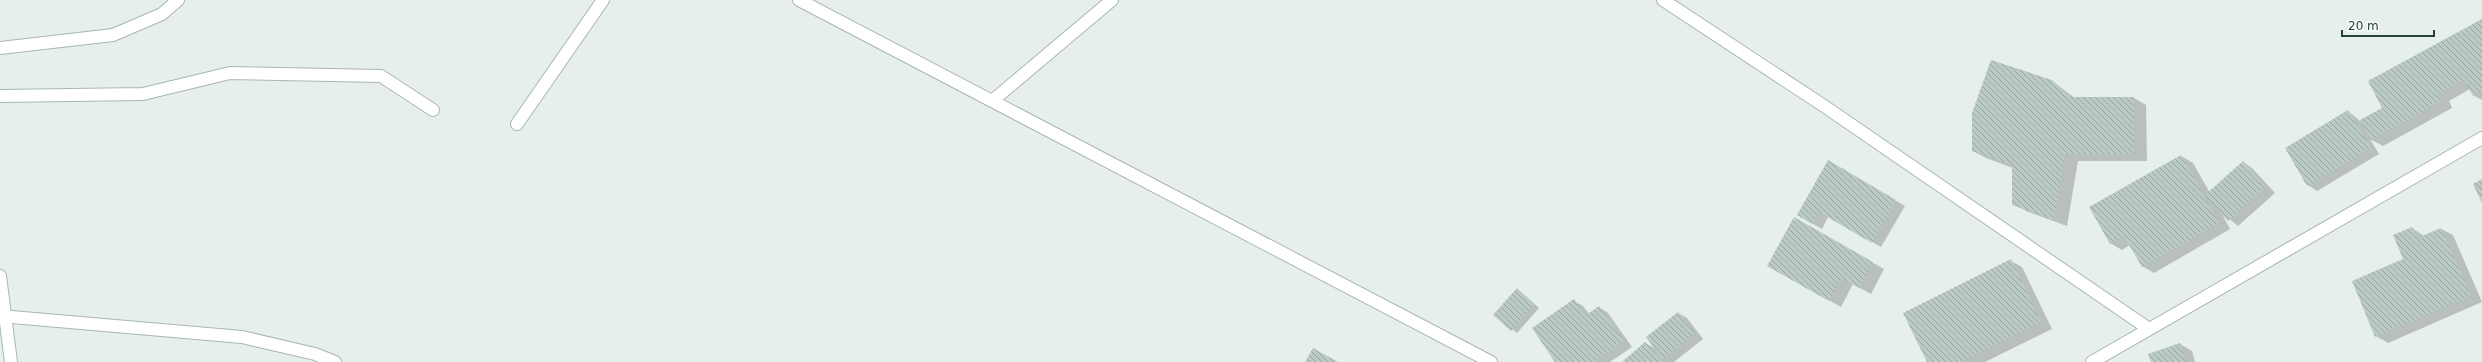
<svg xmlns="http://www.w3.org/2000/svg" width="2482" height="362" viewBox="0 0 2482 362" font-family="'DejaVu Sans',sans-serif">
  <defs>
    <pattern id="building-back-hatch" width="6" height="6" patternUnits="userSpaceOnUse"><rect width="6" height="6" fill="#bbcac4"/><path d="M-1 5l2 2M0 0l6 6M5-1l2 2" fill="none" stroke="#98a6a0"/></pattern>
  </defs>
  <rect width="100%" height="100%" fill="#e6efeb"/>
  <path fill="#0003" d="M 2482,20 L 2482,100 L 2473,95 L 2470,89 L 2449,101 L 2452,108 L 2383,146 L 2370,139 L 2379,154 L 2317,191 L 2308,185 L 2286,148 L 2348,111 L 2360,121 L 2383,108 Z
    M 2052,81 L 2075,98 L 2134,98 L 2146,105 L 2147,161 L 2078,161 L 2067,226 L 2026,211 L 2013,204 L 2013,168 L 1986,158 L 1973,151 Z
    M 2181,156 L 2193,163 L 2210,193 L 2243,162 L 2252,168 L 2275,193 L 2238,226 L 2221,212 L 2230,229 L 2154,273 L 2142,266 L 2130,245 L 2122,250 L 2110,243 Z
    M 1829,162 L 1905,206 L 1881,247 L 1828,217 L 1822,229 L 1798,215 Z
    M 1794,219 L 1884,269 L 1871,294 L 1853,284 L 1841,307 L 1768,266 Z
    M 2412,228 L 2424,236 L 2441,229 L 2453,235 L 2482,302 L 2388,343 L 2376,336 L 2404,259 Z
    M 2011,261 L 2022,267 L 2052,329 L 1985,362 L 1928,362 Z
    M 1517,289 L 1539,308 L 1517,333 L 1494,315 Z
    M 1574,301 L 1583,306 L 1589,314 L 1599,307 L 1608,313 L 1632,347 L 1610,362 L 1556,362 Z
    M 1678,313 L 1687,318 L 1703,339 L 1674,362 L 1623,362 L 1645,343 L 1656,349 Z
    M 2180,344 L 2192,351 L 2195,362 L 2152,362 Z"/>
  <path fill="url(#building-back-hatch)" d="M 2482,19 L 2482,91 L 2473,96 L 2464,80 L 2438,94 L 2441,101 L 2371,140 L 2360,120 L 2382,108 L 2368,81 Z
    M 1991,60 L 2052,80 L 2070,97 L 2134,97 L 2134,154 L 2065,154 L 2054,220 L 2012,205 L 2012,165 L 1972,151 L 1972,113 Z
    M 2348,110 L 2371,148 L 2307,186 L 2285,148 Z
    M 2181,155 L 2219,223 L 2142,267 L 2124,236 L 2110,244 L 2089,207 Z
    M 1828,160 L 1896,200 L 1872,243 L 1819,212 L 1812,224 L 1797,215 Z
    M 2243,161 L 2266,187 L 2228,221 L 2205,195 Z
    M 2482,179 L 2482,203 L 2473,184 Z
    M 1794,217 L 1873,262 L 1859,288 L 1841,278 L 1829,301 L 1767,266 Z
    M 2412,227 L 2417,238 L 2441,228 L 2471,296 L 2375,337 L 2352,281 L 2403,259 L 2393,235 Z
    M 2011,259 L 2041,322 L 1961,362 L 1927,362 L 1903,313 Z
    M 1517,288 L 1534,304 L 1511,331 L 1493,315 Z
    M 1574,299 L 1585,316 L 1599,306 L 1624,341 L 1594,362 L 1555,362 L 1532,328 Z
    M 1678,312 L 1695,333 L 1662,359 L 1646,337 Z
    M 1645,342 L 1663,362 L 1622,362 Z
    M 2180,343 L 2186,362 L 2151,362 L 2148,354 Z
    M 1313,348 L 1338,362 L 1305,362 Z"/>
  <g fill="none" stroke-linecap="round" stroke-linejoin="round">
    <defs>
      <path id="lane" d="M 0,48 L 113,35 L 162,14 L 178,0"/>
      <path id="street" d="M 799,0 L 1491,362
        M 1663,0 L 1824,106 L 2149,329
        M 0,96 L 143,94 L 230,73 L 381,76 L 433,110
        M 992,101 L 1112,0
        M 517,124 L 603,0
        M 0,316 L 242,337 L 315,354 L 335,362
        M 2092,362 L 2482,138"/>
      <path id="secondary" d="M 0,276 L 11,362"/>
    </defs>
    <use href="#lane" stroke="#a8b7b2" stroke-width="14"/>
    <use href="#street" stroke="#a8b7b2" stroke-width="14"/>
    <use href="#secondary" stroke="#a4bab3" stroke-width="14"/>
    <use href="#lane" stroke="#fff" stroke-width="12"/>
    <use href="#street" stroke="#fff" stroke-width="12"/>
    <use href="#secondary" stroke="#fff" stroke-width="12"/>
  </g>
  <path d="M2342 30v6h92v-6" fill="none" stroke="#25413a" stroke-width="2"/>
  <text x="2348" y="30" font-size="12" fill="#25413a" stroke="#f7fbf9" stroke-width="3" paint-order="stroke">20 m</text>
</svg>
